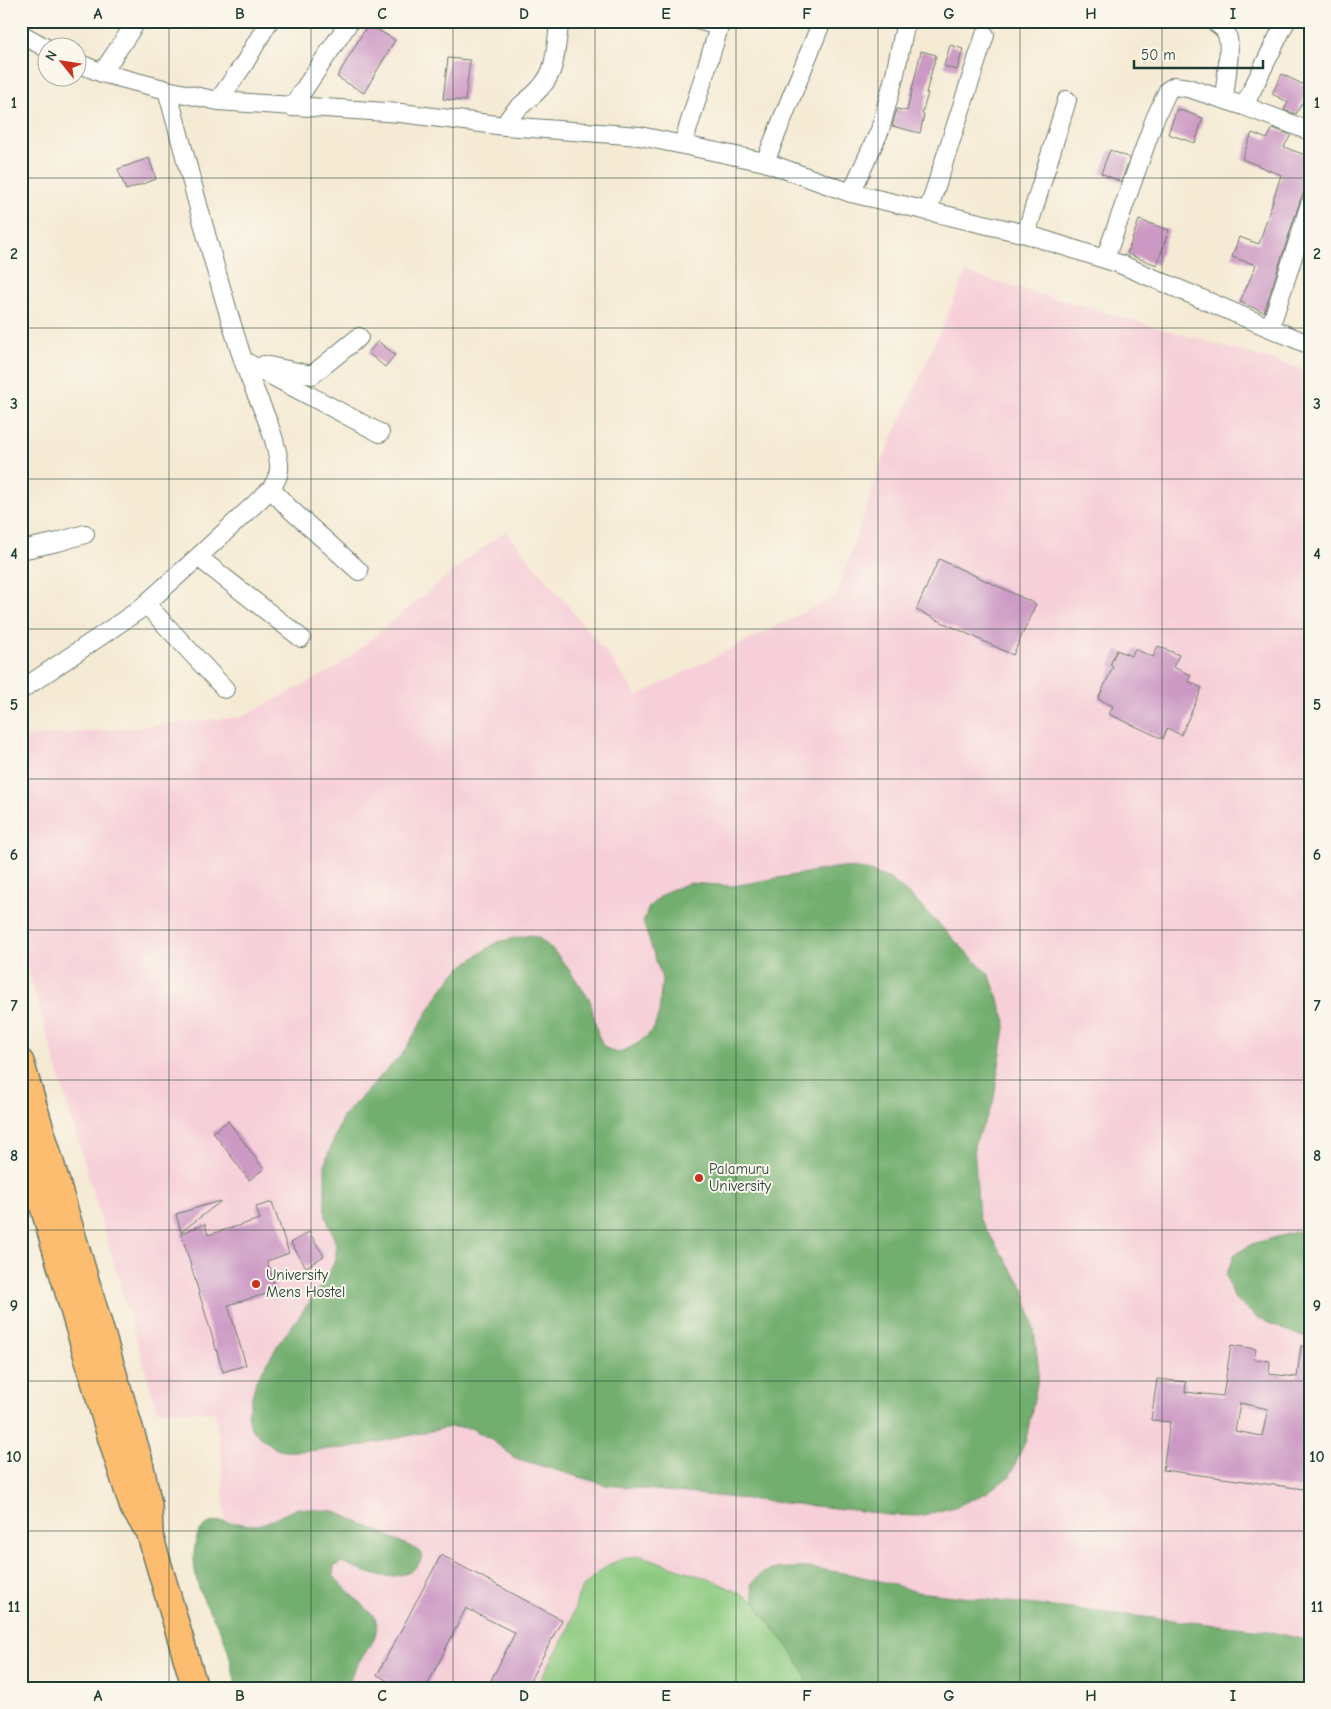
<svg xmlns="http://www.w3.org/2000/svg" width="1331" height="1709" viewBox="0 0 1331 1709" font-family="'Comic Neue',sans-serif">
  <rect width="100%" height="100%" fill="#fbf7ec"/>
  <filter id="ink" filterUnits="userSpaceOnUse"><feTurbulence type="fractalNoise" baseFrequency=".02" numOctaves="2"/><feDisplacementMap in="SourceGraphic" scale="10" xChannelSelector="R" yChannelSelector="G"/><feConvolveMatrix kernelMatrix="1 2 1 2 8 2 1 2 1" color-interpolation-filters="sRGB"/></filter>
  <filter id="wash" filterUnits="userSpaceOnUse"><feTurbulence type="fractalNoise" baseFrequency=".0096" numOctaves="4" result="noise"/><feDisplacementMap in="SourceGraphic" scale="20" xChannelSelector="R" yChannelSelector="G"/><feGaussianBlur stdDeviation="1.12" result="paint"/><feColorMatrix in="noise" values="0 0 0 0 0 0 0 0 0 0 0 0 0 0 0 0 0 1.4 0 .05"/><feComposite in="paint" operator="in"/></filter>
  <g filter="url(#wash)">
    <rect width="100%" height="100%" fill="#f5ead4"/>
    <path fill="#f6cfd8" d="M 966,273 L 1310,371 L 1310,1688 L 259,1688 L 225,1523 L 222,1459 L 215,1412 L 157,1410 L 21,946 L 21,738 L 242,717 L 336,668 L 464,562 L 506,531 L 608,655 L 637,696 L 836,596 L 881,464 Z"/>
    <path fill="#8dca80" stroke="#56845a" d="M 642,1556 L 714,1581 L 780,1613 L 822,1688 L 536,1688 L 569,1629 L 578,1596 L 583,1587 L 593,1577 L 608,1565 L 626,1557 Z"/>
    <path fill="#72ae6e" stroke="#487651" d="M 840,867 L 867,870 L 890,879 L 913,898 L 990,976 L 1006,1021 L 993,1104 L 974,1145 L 979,1218 L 1024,1289 L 1034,1330 L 1039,1373 L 1026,1440 L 1010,1476 L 986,1493 L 955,1507 L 919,1516 L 888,1515 L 854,1510 L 606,1485 L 515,1458 L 492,1440 L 471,1428 L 450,1427 L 350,1448 C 332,1447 289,1455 276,1449 C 267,1444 259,1435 251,1429 L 248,1414 L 256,1381 L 279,1343 L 326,1280 L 336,1258 L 336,1244 L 326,1217 L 325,1199 L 325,1165 L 327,1157 L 343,1116 L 403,1053 L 439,993 L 456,972 L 468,962 L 497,942 L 531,935 L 540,939 L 553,950 L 565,964 L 590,1000 L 598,1035 L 604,1047 L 614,1052 L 619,1053 L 637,1044 L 647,1036 L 654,1028 L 659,1013 L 662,979 L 643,922 L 649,907 L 656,900 L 668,891 L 689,883 L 733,886 Z
      M 1295,1232 L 1310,1232 L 1310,1340 L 1259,1319 L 1234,1298 L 1226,1275 L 1234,1255 L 1252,1244 Z
      M 298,1508 L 334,1511 L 418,1550 L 422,1556 C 418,1577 389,1579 372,1574 C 362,1572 352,1566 342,1562 L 334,1567 L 333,1574 L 337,1580 L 375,1617 C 382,1636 366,1650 356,1666 C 352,1673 351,1681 347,1688 L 237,1688 C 232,1671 230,1652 223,1636 C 215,1618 201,1601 197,1581 C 193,1565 190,1530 210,1523 C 222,1519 242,1525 256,1525 C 267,1524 287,1512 298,1508 Z
      M 805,1568 C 844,1571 880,1580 917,1592 L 1263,1630 L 1310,1641 L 1310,1688 L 808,1688 C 805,1657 767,1628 755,1600 C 753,1595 753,1590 751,1585 C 762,1566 785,1568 805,1568 Z"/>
    <g id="blocks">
      <path fill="#cc99c4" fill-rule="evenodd" d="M 368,24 L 395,40 L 364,93 L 337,77 Z
        M 950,45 L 963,49 L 957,70 L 944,66 Z
        M 921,51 L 936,55 L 926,93 L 928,93 L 922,114 L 924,115 L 920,133 L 892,126 L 897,109 L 907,111 Z
        M 448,58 L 470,60 L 465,101 L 443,99 Z
        M 1282,74 L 1310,88 L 1296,114 L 1284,110 L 1288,102 L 1272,94 Z
        M 1177,109 L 1203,118 L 1195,143 L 1168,134 Z
        M 1273,128 L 1291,135 L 1284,147 L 1310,157 L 1310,179 L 1300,201 L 1264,312 L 1240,302 L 1256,265 L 1232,257 L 1239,237 L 1259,244 L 1281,175 L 1242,159 L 1252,133 L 1267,139 Z
        M 1110,150 L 1130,158 L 1121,182 L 1101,173 Z
        M 149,158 L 156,179 L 126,190 L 118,169 Z
        M 1139,220 L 1169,230 L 1157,265 L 1127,254 Z
        M 378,341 L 395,355 L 385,367 L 368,353 Z
        M 939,559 L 1036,604 L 1013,655 L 916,610 Z
        M 1158,646 L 1179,655 L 1173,667 L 1191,675 L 1188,681 L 1202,688 L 1181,735 L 1167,728 L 1163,739 L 1109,714 L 1113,706 L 1098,699 L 1113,667 L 1110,665 L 1117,650 L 1131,656 L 1135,649 L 1153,657 Z
        M 228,1121 L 264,1169 L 249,1180 L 213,1132 Z
        M 220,1201 L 220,1202 L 181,1232 L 176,1214 Z
        M 272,1202 L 289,1253 L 267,1261 L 276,1291 L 228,1305 L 246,1365 L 223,1372 L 181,1233 L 205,1224 L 208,1235 L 260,1219 L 256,1207 Z
        M 309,1232 L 324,1256 L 306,1267 L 291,1243 Z
        M 1231,1345 L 1256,1349 L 1254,1359 L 1270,1361 L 1269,1374 L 1297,1377 L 1301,1346 L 1310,1347 L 1310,1446 L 1304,1489 L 1163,1470 L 1170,1422 L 1151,1420 L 1157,1379 L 1186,1382 L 1185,1392 L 1223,1396 ZM 1240,1403 L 1268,1409 L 1262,1436 L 1235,1431 Z
        M 441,1555 L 562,1620 L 526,1688 L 487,1688 L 515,1633 L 466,1608 L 426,1688 L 401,1688 L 377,1675 Z"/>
    </g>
  </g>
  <g filter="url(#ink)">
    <use href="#blocks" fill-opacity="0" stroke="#6a7a6c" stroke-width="1"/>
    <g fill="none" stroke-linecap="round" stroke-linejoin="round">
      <defs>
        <path id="minor" d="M 701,21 L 719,26
          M 1213,21 C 1219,25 1225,28 1227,35 C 1232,48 1225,84 1224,99
          M 21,34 L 48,49
          M 78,63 L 102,73 L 167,90 L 218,101 L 401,113 L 505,126 L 640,136 L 765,162 L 851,193 L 1026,234 L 1120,264 L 1310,345
          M 102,73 L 137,21
          M 218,101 L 244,64 L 269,21
          M 1244,106 L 1286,21
          M 292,107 L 350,21
          M 505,126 C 512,108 529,102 541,87 C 558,69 555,44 560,21
          M 683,144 L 721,21
          M 765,162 L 822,21
          M 851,193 L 880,130 L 895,74 L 906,21
          M 928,211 L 985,35
          M 1026,234 L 1067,100
          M 1105,259 L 1154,121 L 1168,90 L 1175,86 L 1188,88 L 1244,106 L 1310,131
          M 1270,328 L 1310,204
          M 244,361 L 380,433
          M 264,365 L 312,375 L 359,337
          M 271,489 L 289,508 L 359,571
          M 21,550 L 58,542 L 85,534
          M 198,557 L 301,638
          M 146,604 L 225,689
          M 21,690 L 139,610 L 198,557 L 271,489 C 276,481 280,474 279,464 C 275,428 254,394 243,360 C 214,271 192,180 167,90"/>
        <path id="highway" d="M 21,1062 L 139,1458 L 149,1505 L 150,1535 L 195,1688
          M 21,1132 L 111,1439 L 133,1508 L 145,1526"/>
      </defs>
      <use href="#minor" stroke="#6a7a6c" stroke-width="20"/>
      <use href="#highway" stroke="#6a7a6c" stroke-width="28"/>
      <use href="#minor" stroke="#fff" stroke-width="18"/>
      <use href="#highway" stroke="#fcbd6f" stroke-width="25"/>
    </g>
  </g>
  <path fill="none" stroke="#1f3d34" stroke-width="1" stroke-opacity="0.55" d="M 169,21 L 169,1688M 311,21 L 311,1688M 453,21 L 453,1688M 595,21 L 595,1688M 736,21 L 736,1688M 878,21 L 878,1688M 1020,21 L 1020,1688M 1162,21 L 1162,1688M 21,178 L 1310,178M 21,328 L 1310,328M 21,479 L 1310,479M 21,629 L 1310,629M 21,779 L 1310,779M 21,930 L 1310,930M 21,1080 L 1310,1080M 21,1230 L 1310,1230M 21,1381 L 1310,1381M 21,1531 L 1310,1531"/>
  <g fill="#c8321e" stroke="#fbf7ec" stroke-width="2">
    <circle cx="699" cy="1178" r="5"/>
    <circle cx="256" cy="1284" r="5"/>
  </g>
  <g text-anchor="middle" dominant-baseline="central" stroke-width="4" stroke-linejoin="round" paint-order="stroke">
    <g font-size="15" fill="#1f3d34" stroke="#fbf7ec" text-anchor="start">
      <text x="709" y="1169">Palamuru<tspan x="709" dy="17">University</tspan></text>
      <text x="266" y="1275">University<tspan x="266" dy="17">Mens Hostel</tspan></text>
    </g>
  </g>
  <rect width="1331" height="1709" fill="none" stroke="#fbf7ec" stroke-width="55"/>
  <g transform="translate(62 62) rotate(300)"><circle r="24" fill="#fbf7ec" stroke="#a3ada2"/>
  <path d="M0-4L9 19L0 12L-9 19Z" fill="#c8321e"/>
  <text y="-8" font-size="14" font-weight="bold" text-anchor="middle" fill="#1f3d34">N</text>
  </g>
  <path d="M1134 60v8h129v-8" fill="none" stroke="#1f3d34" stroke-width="2.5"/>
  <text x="1141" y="60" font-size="15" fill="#1f3d34" stroke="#fbf7ec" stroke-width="4" paint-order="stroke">50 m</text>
  <rect x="28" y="28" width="1276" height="1654" fill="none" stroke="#1f3d34" stroke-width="2"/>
  <g font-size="16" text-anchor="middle" font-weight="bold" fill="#1f3d34">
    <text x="98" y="19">A</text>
    <text x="240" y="19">B</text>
    <text x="382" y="19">C</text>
    <text x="524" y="19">D</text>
    <text x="666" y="19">E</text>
    <text x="807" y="19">F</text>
    <text x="949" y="19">G</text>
    <text x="1091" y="19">H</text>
    <text x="1233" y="19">I</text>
    <text x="14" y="108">1</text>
    <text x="1317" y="108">1</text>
    <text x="14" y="259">2</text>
    <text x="1317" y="259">2</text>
    <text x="14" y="409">3</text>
    <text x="1317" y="409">3</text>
    <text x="14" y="559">4</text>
    <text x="1317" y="559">4</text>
    <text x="14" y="710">5</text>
    <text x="1317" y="710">5</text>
    <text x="14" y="860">6</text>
    <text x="1317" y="860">6</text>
    <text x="14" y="1011">7</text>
    <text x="1317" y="1011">7</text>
    <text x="14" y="1161">8</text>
    <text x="1317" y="1161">8</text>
    <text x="14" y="1311">9</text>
    <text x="1317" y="1311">9</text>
    <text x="14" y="1462">10</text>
    <text x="1317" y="1462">10</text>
    <text x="14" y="1612">11</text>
    <text x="1317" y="1612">11</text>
    <text x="98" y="1701">A</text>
    <text x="240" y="1701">B</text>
    <text x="382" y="1701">C</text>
    <text x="524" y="1701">D</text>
    <text x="666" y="1701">E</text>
    <text x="807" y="1701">F</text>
    <text x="949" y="1701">G</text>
    <text x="1091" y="1701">H</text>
    <text x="1233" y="1701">I</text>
  </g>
</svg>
